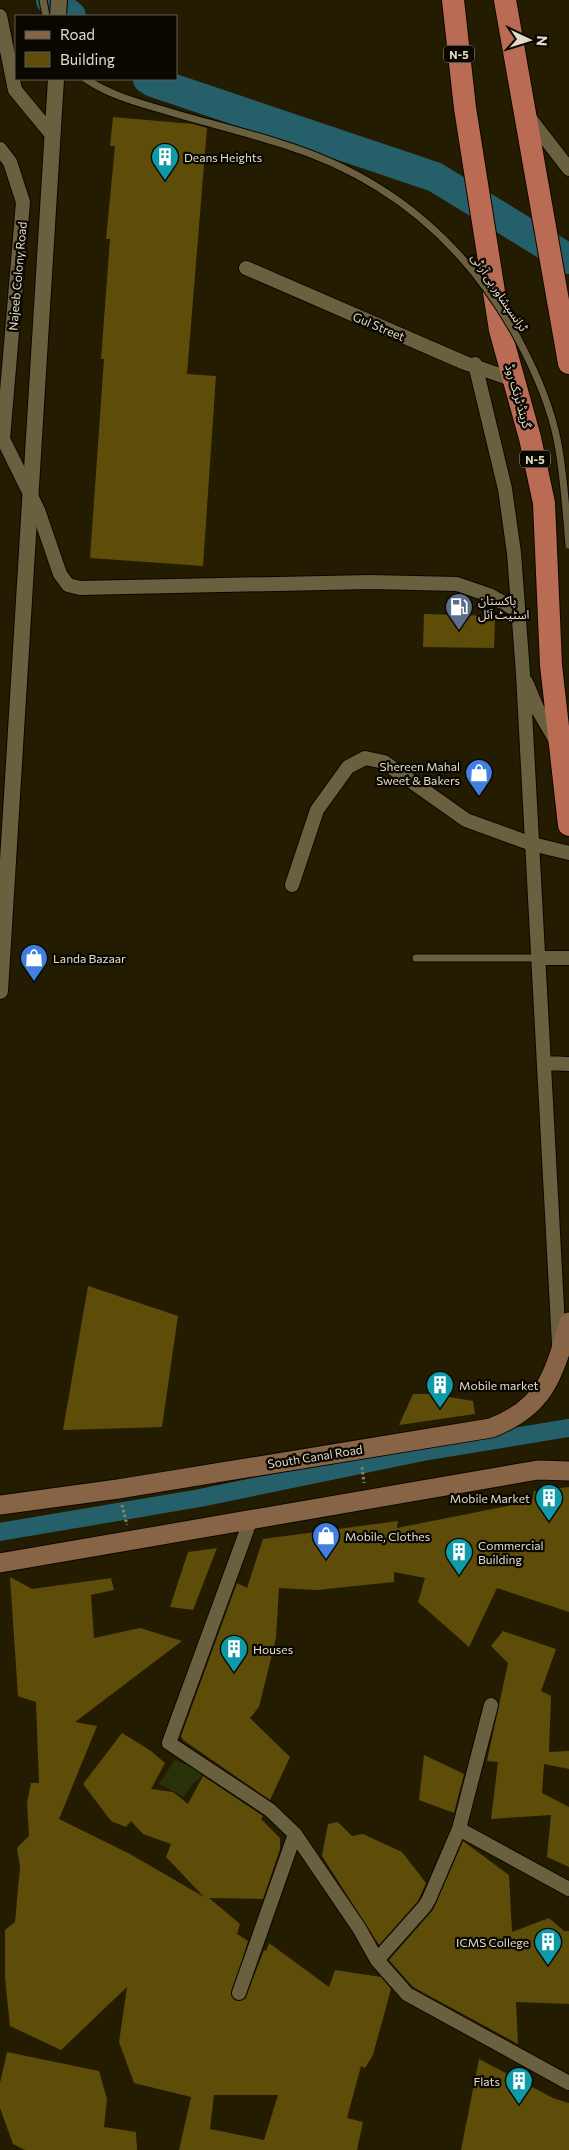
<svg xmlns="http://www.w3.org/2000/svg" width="569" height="2150" viewBox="0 0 569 2150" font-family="Commissioner,'Noto Sans Arabic',sans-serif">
  <rect width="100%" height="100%" fill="#241c00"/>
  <path fill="#283107" d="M 175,1760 L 198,1770 L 202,1776 L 191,1786 L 184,1797 L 159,1784 Z"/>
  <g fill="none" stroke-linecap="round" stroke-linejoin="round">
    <path stroke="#255f6a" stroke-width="18" d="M 0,1532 L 200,1498 L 428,1451 L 569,1428"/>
    <path stroke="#255f6a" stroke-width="30" d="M 51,0 L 71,16
      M 148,79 L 153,82 L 435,177 L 569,259"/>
  </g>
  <path fill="#5d4d09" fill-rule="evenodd" d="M 113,117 L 193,124 L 207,128 L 187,374 L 216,376 L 203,566 L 90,558 L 104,359 L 101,359 L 110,239 L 106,239 L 115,146 L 110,146 Z
    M 424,614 L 495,616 L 494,648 L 423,647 Z
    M 88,1286 L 178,1316 L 162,1427 L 63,1430 Z
    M 413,1394 L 435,1394 L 437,1399 L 449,1397 L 473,1401 L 475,1414 L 399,1425 Z
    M 569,1487 L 569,1612 L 497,1588 L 469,1647 L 418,1602 L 425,1578 L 394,1572 L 394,1582 L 317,1590 L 279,1588 L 276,1638 L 259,1707 L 250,1718 L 290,1757 L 270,1800 L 183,1740 L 181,1736 L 237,1583 L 247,1588 L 263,1539 L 398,1521 L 397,1528 L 532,1501 L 534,1491 Z
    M 217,1548 L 193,1610 L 170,1607 L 188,1552 Z
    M 10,1577 L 32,1589 L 111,1578 L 114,1590 L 91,1595 L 94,1638 L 140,1628 L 182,1641 L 75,1722 L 97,1726 L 59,1819 L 130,1854 L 204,1897 L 166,1857 L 171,1844 L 143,1834 L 131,1821 L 126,1827 L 111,1821 L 83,1784 L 122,1733 L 151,1751 L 165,1763 L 151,1789 L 173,1792 L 188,1804 L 203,1776 L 263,1816 L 261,1819 L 280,1838 L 280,1849 L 263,1899 L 209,1898 L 240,1924 L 237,1934 L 248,1941 L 231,1995 L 237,2001 L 245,1999 L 264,1950 L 266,1951 L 269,1943 L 329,1987 L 335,1970 L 381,1977 L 391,1989 L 373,2055 L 365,2068 L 361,2066 L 347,2118 L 363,2122 L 357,2150 L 179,2150 L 191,2097 L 134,2083 L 119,2042 L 127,1987 L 61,2050 L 10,2026 L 5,1978 L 5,1930 L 15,1922 L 20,1867 L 17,1848 L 29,1836 L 27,1803 L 31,1783 L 39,1783 L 36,1702 L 18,1696 ZM 214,2095 L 278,2095 L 264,2140 L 210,2129 Z
    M 503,1631 L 556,1649 L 541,1691 L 551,1696 L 549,1752 L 569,1751 L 569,1769 L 544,1764 L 542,1793 L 569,1807 L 569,1867 L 547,1857 L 551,1815 L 491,1819 L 498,1762 L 487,1761 L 508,1663 L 491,1646 Z
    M 424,1755 L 464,1774 L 454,1813 L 419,1800 Z
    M 338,1822 L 352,1836 L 363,1834 L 402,1852 L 426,1883 L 418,1901 L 379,1945 L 322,1856 L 328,1824 Z
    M 463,1841 L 509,1875 L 512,1932 L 549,1918 L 564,1931 L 569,1931 L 569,2004 L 516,2002 L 518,2044 L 413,1987 L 389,1960 L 433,1910 Z
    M 7,2052 L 99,2071 L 107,2099 L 104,2127 L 136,2132 L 137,2150 L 25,2150 L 13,2144 L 0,2108 L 0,2083 Z
    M 479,2059 L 553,2098 L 569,2103 L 569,2150 L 461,2150 Z"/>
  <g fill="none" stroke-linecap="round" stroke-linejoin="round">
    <defs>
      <path id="service" d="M 43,0 L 46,16
        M 416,958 L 538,958"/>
      <path id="minor" d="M 0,16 L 15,90 L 53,136
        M 528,116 L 569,169
        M 0,149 L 10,162 L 23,202 L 3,439
        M 246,268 L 465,363 L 514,380
        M 475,364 L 505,489 L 514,553 L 523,674 L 559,1345
        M 3,439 L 38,510 L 60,574 L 68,585 L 80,588 L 371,582 L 457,584 L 489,595 L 518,611
        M 526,682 L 537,708 L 555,739
        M 292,885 L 317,810 L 348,767 L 365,758 L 384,762 L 466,820 L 532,844 L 569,853
        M 538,958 L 569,958
        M 544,1063 L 569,1064
        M 251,1519 L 169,1743 L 270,1810 L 295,1834 L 359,1928 L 377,1960 L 407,1994 L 569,2083
        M 459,1829 L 569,1889
        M 377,1960 L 425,1906 L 429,1899 L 459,1829 L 491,1705
        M 239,1993 L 295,1834"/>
      <path id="tertiary" d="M 58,16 L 59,0
        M 0,991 L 56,79"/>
      <path id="secondary" d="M 0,1505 L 118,1489 L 491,1428 C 546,1407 554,1374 569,1322
        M 0,1563 L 538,1470 L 569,1471"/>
      <path id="trunk" d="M 453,0 L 465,108 L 500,330 L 530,438 L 544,503 L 551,665 L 569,825
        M 505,0 L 569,363"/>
    </defs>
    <use href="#service" stroke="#0d0600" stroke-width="9"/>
    <use href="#minor" stroke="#0d0600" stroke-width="16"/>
    <use href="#tertiary" stroke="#0d0600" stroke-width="18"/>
    <use href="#secondary" stroke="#0d0600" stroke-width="21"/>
    <use href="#trunk" stroke="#0d0600" stroke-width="24"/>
    <path stroke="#88826b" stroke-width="3" stroke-dasharray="2.5 2.5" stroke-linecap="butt" d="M 362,1467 L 364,1483
      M 122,1505 L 127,1525"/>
    <use href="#service" stroke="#69603f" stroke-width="7"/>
    <use href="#minor" stroke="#69603f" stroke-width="14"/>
    <use href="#tertiary" stroke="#69603f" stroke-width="16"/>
    <use href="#secondary" stroke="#876446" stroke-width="19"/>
    <use href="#trunk" stroke="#ba6b53" stroke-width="22"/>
    <defs>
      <path id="service-bridge" d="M 86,79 C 111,96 140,103 170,112 C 207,123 245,132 282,144 C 386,176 463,240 516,335 C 534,368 551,406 558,444 C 564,477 566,511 569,545"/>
    </defs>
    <use href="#service-bridge" stroke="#0d0600" stroke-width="9" stroke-linecap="butt"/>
    <use href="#service-bridge" stroke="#69603f" stroke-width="7"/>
  </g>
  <defs>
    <symbol id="building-pin" viewBox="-11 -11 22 30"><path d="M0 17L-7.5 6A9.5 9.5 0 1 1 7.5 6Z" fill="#0f9aa8" stroke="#0a0700"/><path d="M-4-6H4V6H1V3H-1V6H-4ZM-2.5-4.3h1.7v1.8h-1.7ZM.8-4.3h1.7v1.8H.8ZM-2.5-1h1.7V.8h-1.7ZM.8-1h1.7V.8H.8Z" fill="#fff"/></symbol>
    <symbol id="fuel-pin" viewBox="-11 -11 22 30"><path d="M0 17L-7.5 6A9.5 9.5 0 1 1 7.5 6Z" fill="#5c6f8a" stroke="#0a0700"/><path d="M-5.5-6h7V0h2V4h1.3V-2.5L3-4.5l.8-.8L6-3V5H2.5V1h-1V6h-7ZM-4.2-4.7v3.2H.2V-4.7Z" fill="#fff"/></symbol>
    <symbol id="shop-pin" viewBox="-11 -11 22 30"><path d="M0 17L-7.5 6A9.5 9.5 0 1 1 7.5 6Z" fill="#3f7fe0" stroke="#0a0700"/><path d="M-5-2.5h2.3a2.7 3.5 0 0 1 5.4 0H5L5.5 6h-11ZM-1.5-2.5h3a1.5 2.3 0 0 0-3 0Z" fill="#fff"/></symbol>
  </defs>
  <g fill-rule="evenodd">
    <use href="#building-pin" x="149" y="141" width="32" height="43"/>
    <use href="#fuel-pin" x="443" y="591" width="32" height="43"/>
    <use href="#shop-pin" x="463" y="757" width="32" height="43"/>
    <use href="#shop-pin" x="18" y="942" width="32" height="43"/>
    <use href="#building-pin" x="424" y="1369" width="32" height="43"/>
    <use href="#building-pin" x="533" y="1482" width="32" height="43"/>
    <use href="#shop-pin" x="310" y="1520" width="32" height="43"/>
    <use href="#building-pin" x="443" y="1536" width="32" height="43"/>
    <use href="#building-pin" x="218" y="1633" width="32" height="43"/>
    <use href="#building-pin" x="532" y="1926" width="32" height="43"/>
    <use href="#building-pin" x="503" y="2065" width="32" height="43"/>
  </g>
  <g text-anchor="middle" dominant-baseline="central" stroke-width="4.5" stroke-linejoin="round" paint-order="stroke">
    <g fill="#0a0700" stroke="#a09c8d" stroke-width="1">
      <rect x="444" y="45.5" width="30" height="17" rx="4"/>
      <rect x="520" y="450.5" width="30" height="17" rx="4"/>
    </g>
    <g font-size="11" font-weight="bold" fill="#e1dcca">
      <text x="459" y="54">N-5</text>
      <text x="535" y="459">N-5</text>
    </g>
    <g font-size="12" fill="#e1dcca" stroke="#0a0700" text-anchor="start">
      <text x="184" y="157">Deans Heights</text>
      <text x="478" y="600">پاکستان<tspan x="478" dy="14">اسٹیٹ آئل</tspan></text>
      <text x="460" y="766" text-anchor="end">Shereen Mahal<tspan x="460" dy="14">Sweet &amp; Bakers</tspan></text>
      <text x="53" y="958">Landa Bazaar</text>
      <text x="459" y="1385">Mobile market</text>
      <text x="530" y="1498" text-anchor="end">Mobile Market</text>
      <text x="345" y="1536">Mobile, Clothes</text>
      <text x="478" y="1545">Commercial<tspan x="478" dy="14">Building</tspan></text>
      <text x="253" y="1649">Houses</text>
      <text x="529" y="1942" text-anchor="end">ICMS College</text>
      <text x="500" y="2081" text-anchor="end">Flats</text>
    </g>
    <g font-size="12" fill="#e1dcca" stroke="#0a0700">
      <text transform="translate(17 276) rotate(-85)">Najeeb Colony Road</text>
      <text transform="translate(500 292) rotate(56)">ٹرانسپشاور بی آر ٹی</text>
      <text transform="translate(379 326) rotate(23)">Gul Street</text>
      <text transform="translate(519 396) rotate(74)">گرینڈ ٹرنک روڈ</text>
      <text transform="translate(315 1456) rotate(-9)">South Canal Road</text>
    </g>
  </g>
  <rect x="15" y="15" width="162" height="65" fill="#0a0700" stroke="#605c51"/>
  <rect x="25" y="31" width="25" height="8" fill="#876446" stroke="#605c51"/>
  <text x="60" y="40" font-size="15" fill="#e1dcca">Road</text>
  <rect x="25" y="52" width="25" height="15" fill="#5d4d09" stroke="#605c51"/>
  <text x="60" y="65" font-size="15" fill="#e1dcca">Building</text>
  <g transform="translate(529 40) rotate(94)" stroke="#0a0700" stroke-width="4" paint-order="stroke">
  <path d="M0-4L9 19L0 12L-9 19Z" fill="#e1dcca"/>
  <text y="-8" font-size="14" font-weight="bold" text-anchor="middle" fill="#e1dcca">N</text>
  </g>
</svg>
